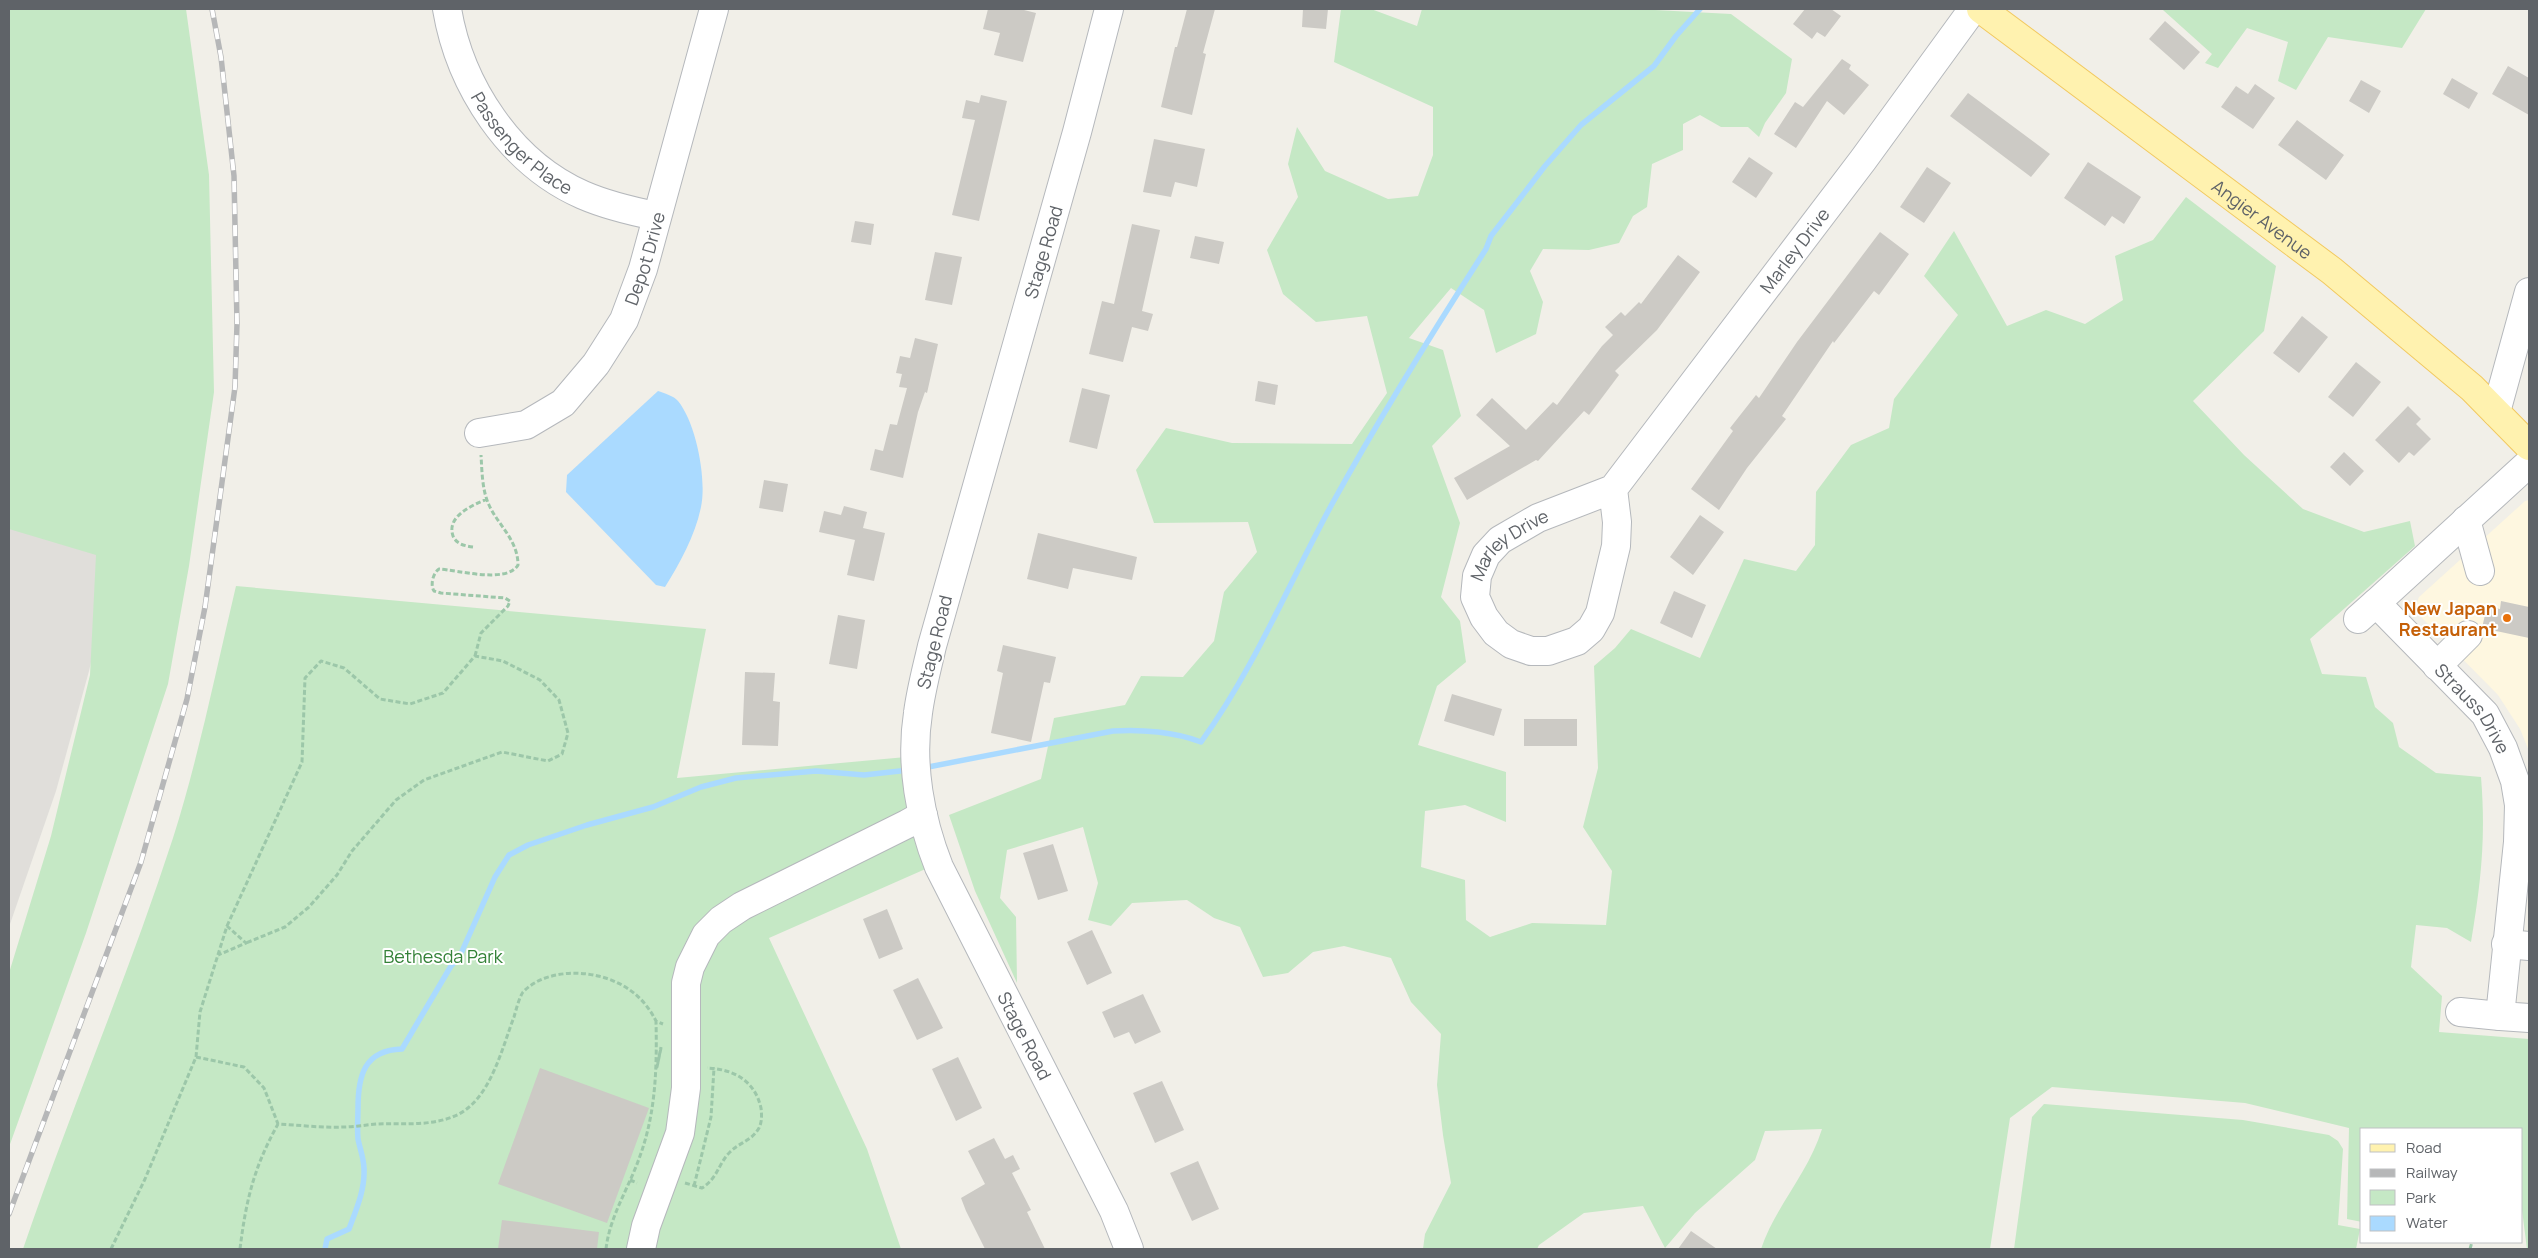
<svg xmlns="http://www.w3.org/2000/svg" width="2538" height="1258" viewBox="0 0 2538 1258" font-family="Manrope,sans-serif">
  <rect width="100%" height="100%" fill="#f1efe8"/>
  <path fill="#fef7e0" d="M 2529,500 L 2529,751 L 2520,729 L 2498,695 L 2420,616 L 2415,607 L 2419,597 L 2525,501 Z"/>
  <path fill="#e0deda" d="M 9,513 L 114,519 L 104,603 L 89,671 L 56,791 L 9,927 Z"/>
  <path fill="#c5e8c5" d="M 9,9 L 186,9 L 209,175 L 214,392 L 189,566 L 168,684 L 86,933 L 9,1147 L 9,973 L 51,836 L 90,675 L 96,555 L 9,529 Z
    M 1341,9 L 1371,9 L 1417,26 L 1422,9 L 1636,9 L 1731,14 L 1792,59 L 1786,93 L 1765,123 L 1759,137 L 1748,127 L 1721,127 L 1700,115 L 1683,124 L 1683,150 L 1652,164 L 1647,207 L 1633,216 L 1619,243 L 1589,250 L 1543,249 L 1530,271 L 1543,302 L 1536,334 L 1496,353 L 1484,310 L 1451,288 L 1409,338 L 1443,350 L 1461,416 L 1432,446 L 1460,523 L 1441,597 L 1460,621 L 1466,662 L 1437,686 L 1418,745 L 1506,772 L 1506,822 L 1465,805 L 1425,811 L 1421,867 L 1465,880 L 1466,920 L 1490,937 L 1532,923 L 1606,925 L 1612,871 L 1583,827 L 1598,768 L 1594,666 L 1615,648 L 1631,629 L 1700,658 L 1744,559 L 1796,571 L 1815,545 L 1816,492 L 1851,445 L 1889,428 L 1894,399 L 1958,315 L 1924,276 L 1954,231 L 2007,326 L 2046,310 L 2085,324 L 2123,300 L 2115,256 L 2153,240 L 2186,197 L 2276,266 L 2264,331 L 2193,401 L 2244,455 L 2303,509 L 2364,532 L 2410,521 L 2415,546 L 2310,639 L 2322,674 L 2366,677 L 2375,707 L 2393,723 L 2399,747 L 2436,773 L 2481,777 C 2486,838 2481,882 2471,942 L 2447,928 L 2416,925 L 2411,967 L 2442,996 L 2439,1032 L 2529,1039 L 2529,1249 L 2527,1249 L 2522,1210 L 2522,1129 L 2362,1129 L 2362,1222 L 2347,1219 L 2349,1128 L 2245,1103 L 2052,1087 L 2010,1118 L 1990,1249 L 1761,1249 C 1775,1207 1809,1172 1822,1129 L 1765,1131 L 1755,1160 L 1695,1213 L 1665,1248 L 1643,1206 L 1584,1213 L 1539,1245 L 1537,1249 L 1423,1249 L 1425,1234 L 1451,1183 L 1443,1135 L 1437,1085 L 1441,1034 L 1411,1002 L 1391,958 L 1344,946 L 1313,952 L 1288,973 L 1263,977 L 1240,927 L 1214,918 L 1187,900 L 1132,903 L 1111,926 L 1088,920 L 1098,883 L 1083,827 L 1007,850 L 1000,898 L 1016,917 L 1017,983 L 975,891 L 949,815 L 1041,779 L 1054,718 L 1125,705 L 1141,676 L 1183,677 L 1214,641 L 1224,592 L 1257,552 L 1248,522 L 1154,523 L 1136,470 L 1166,428 L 1232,443 L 1352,444 L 1387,393 L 1367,316 L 1316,322 L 1283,294 L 1267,250 L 1298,197 L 1288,164 L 1297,127 L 1325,171 L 1388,199 L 1418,196 L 1433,155 L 1433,107 L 1334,62 Z
    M 2164,9 L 2426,9 L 2402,48 L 2328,37 L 2296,90 L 2278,81 L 2288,42 L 2247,28 L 2218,68 L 2205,63 L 2212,54 L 2163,10 Z
    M 236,586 L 706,629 L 677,778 L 906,757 L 930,867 L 769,938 L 867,1149 L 901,1249 L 23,1249 C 70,1111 128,977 173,838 C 199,756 216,670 236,586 Z
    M 2044,1104 L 2243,1120 L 2329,1135 L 2338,1141 L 2343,1149 L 2338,1225 L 2360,1229 L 2356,1249 L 2014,1249 L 2032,1117 Z"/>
  <path fill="#aadaff" d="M 658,391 C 664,393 674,396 678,401 C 696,423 707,479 701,507 C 695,536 680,563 665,587 L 656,585 L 566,492 L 567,475 Z"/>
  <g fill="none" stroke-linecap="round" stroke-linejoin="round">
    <path stroke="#aadaff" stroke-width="5.5" d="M 923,768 L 1113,731 C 1141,729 1175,732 1201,742 C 1254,669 1289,583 1332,504 C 1380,417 1432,333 1486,249 L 1491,236 L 1545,166 L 1581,125 L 1654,66 L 1676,36 L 1700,9
      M 325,1249 L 327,1239 L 349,1229 C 356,1210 365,1190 364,1169 C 364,1159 360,1149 358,1139 C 357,1129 358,1118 358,1108 C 358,1076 364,1050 402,1049 L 451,966 L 459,958 L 495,877 L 509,855 L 528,845 L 587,825 L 653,807 L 701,787 L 736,778 L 816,771 L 864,775 L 909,770"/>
  </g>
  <path fill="#cccac5" d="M 988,9 L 1020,9 L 1036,13 L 1023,62 L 994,55 L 1000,33 L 983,29 Z
    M 1187,9 L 1215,9 L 1203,53 L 1206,54 L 1192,115 L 1161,107 L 1175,47 L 1177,47 Z
    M 1303,9 L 1328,9 L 1326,29 L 1302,27 Z
    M 1805,9 L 1831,9 L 1841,16 L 1825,37 L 1817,32 L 1812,39 L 1793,24 Z
    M 2165,21 L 2200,52 L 2184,70 L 2149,39 Z
    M 1842,59 L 1851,65 L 1849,69 L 1869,85 L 1844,115 L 1827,101 L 1796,148 L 1774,134 L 1795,102 L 1803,107 Z
    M 2508,66 L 2529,78 L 2529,115 L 2492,94 Z
    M 2452,78 L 2478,93 L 2469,109 L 2443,94 Z
    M 2361,80 L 2381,91 L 2369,113 L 2349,101 Z
    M 2255,84 L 2275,98 L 2253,129 L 2221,107 L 2236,86 L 2248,94 Z
    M 1968,93 L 2050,154 L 2031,177 L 1950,116 Z
    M 981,95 L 1007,101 L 979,221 L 952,215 L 975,120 L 962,118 L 966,100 L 979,103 Z
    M 2297,120 L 2344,155 L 2326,180 L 2278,145 Z
    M 1154,139 L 1205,149 L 1197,187 L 1175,182 L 1171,197 L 1143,192 Z
    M 1749,157 L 1773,173 L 1756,198 L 1732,182 Z
    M 2088,162 L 2141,197 L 2124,224 L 2112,216 L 2105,226 L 2064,198 Z
    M 1927,167 L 1951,183 L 1924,223 L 1900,207 Z
    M 855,221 L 874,224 L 871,245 L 851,242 Z
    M 1132,224 L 1160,230 L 1142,311 L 1153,314 L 1148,331 L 1132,327 L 1123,362 L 1089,354 L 1102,301 L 1114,304 Z
    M 1880,232 L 1909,254 L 1879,295 L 1874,291 L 1834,343 L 1833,341 L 1782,416 L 1786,419 L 1747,468 L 1719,510 L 1691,489 L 1733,431 L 1730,428 L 1756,395 L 1759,398 L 1797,342 Z
    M 1195,236 L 1224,242 L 1219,264 L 1190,258 Z
    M 935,252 L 962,257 L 952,305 L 925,300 Z
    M 1678,255 L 1700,272 L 1657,330 L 1615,371 L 1619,375 L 1589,415 L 1584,411 L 1538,461 L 1536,460 L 1467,500 L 1454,478 L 1510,446 L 1476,415 L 1492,398 L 1526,430 L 1553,402 L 1557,405 L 1602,346 L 1613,335 L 1605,327 L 1621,312 L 1625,316 L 1639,302 L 1641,304 Z
    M 2302,316 L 2328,337 L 2299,373 L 2273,353 Z
    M 915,338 L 938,344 L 927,393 L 925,392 L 918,412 L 903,478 L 870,470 L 875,449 L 883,451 L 890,424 L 897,425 L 907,388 L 899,387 L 902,374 L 896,373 L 900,356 L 910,358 Z
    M 2356,362 L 2381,382 L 2353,417 L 2328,397 Z
    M 1258,381 L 1278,385 L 1275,405 L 1255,401 Z
    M 1082,388 L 1110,395 L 1097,449 L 1069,442 Z
    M 2408,406 L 2421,419 L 2416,424 L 2431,439 L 2414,456 L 2409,452 L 2399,463 L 2375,440 Z
    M 2344,452 L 2364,471 L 2350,486 L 2330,467 Z
    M 764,480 L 788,484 L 783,512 L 759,508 Z
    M 844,506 L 867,512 L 863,528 L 885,533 L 874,581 L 847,575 L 855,540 L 819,532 L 824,511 L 841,515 Z
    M 1700,515 L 1724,532 L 1693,575 L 1670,557 Z
    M 1038,533 L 1137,557 L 1132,580 L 1073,568 L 1068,589 L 1027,579 Z
    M 1674,591 L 1706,605 L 1692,638 L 1660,623 Z
    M 2501,601 L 2529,607 L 2529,638 L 2482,628 L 2487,606 L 2500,609 Z
    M 838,615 L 865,620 L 857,669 L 829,664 Z
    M 1003,645 L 1056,657 L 1050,683 L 1044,682 L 1031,742 L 991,733 L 1003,673 L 997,671 Z
    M 745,672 L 775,673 L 773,701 L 780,702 L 778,746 L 742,745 Z
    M 1452,694 L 1502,709 L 1494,736 L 1444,721 Z
    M 1524,719 L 1577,719 L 1577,746 L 1524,746 Z
    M 1053,844 L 1068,891 L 1038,900 L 1023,853 Z
    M 887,909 L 903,949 L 879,959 L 863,919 Z
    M 1092,930 L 1112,973 L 1087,985 L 1067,942 Z
    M 918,978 L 943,1028 L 917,1040 L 893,990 Z
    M 1143,994 L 1161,1032 L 1135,1044 L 1129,1032 L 1114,1038 L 1102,1012 Z
    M 958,1057 L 982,1108 L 956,1121 L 932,1069 Z
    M 540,1068 L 649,1108 L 607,1223 L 498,1184 Z
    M 1162,1081 L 1184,1130 L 1155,1143 L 1133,1093 Z
    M 994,1138 L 1005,1159 L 1013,1155 L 1020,1169 L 1012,1173 L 1031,1210 L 1027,1212 L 1045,1249 L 985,1249 L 966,1211 L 961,1198 L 985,1184 L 968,1151 Z
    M 1198,1161 L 1219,1209 L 1192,1221 L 1170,1173 Z
    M 502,1220 L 599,1232 L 597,1249 L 498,1249 Z
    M 1691,1231 L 1717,1249 L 1678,1249 Z"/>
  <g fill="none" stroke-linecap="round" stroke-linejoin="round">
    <defs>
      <g id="minor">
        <path id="s1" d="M 447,9 C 460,86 510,163 583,195 C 606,205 631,211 656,216"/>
        <path id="s2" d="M 1109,9 L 1077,132 L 932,646 C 927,668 921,690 918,713 C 910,764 920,819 939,867 L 1114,1211 L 1129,1249"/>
        <path d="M 2496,412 L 2529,292"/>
        <path id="s3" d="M 479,433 L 526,425 L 563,403 L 596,364 L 624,320 L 643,269 L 714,9"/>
        <path id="s4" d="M 2529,463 L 2376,603 L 2485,714 L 2503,748 L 2515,781 L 2519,805 L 2518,842 L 2500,1016 L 2529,1018"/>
        <path id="s5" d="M 1613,489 L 1617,522 L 1616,546 L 1600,613 L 1591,629 L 1577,641 L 1548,651 L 1531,651 L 1511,644 L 1496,633 L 1484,617 L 1475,597 L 1477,576 L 1486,555 L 1500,540 L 1538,518 L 1613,489 L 1863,160 L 1973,9"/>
        <path d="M 2466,520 L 2480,571"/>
        <path d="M 2358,619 L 2376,603"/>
        <path d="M 2437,666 L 2468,635"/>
        <path d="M 2506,944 L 2529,946"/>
        <path d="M 2460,1012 L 2500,1016"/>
        <path d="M 641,1249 L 646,1226 L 680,1133 L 686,1088 L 686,983 L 690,967 L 706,935 L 721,920 L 742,906 L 907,824 L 923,815"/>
      </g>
      <g id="major">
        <path id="s6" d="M 1981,9 L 2332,271 L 2472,388 L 2529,446"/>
      </g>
    </defs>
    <use href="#minor" stroke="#b5b8bc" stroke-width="30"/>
    <use href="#major" stroke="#f2c960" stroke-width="30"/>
    <path stroke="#9cc7a9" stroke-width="3" stroke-dasharray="5 2.5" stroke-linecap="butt" d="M 473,547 C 465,546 456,544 453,536 C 446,516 473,505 487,499
      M 475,656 L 481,633 L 508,606 L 510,601 L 505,598 L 441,593 L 434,591 C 430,585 433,573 439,569 C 457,570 507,584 518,565 C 518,540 498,525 489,505 C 482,490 482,471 481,455
      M 227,926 L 302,762 L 305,678 L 321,661 L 344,668 L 380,699 L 410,704 L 443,693 L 475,656 L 503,661 L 540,680 L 559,700 L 568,733 L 562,754 L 548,761 L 502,752 L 424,780 L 396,800 L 352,851 L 337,875 L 309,907 L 285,927 L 246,943
      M 661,1048 L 657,1067 L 661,1047
      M 196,1057 L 244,1067 L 264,1088 L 278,1124
      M 630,1180 L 637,1183
      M 685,1183 L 702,1188 C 718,1178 718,1164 730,1152 C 739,1143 750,1141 757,1131 C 762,1125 762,1116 761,1108 C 755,1081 734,1069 707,1068
      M 694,1186 L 711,1117 L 714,1068
      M 111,1249 L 145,1179 L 196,1057 L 200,1012 L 227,926 L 246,943 L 218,955
      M 240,1249 C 246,1200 254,1167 278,1124 C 299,1125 321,1128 343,1127 C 354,1127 365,1125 377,1124 C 404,1123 433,1127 459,1114 C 491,1097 502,1048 514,1017 C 516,1010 519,998 523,992 C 541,973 574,970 598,976 C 624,982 644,997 656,1021
      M 606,1249 C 610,1215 629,1188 640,1156 C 656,1112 657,1067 656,1021 L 663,1024
      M 2470,1249 L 2472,1242"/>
    <use href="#minor" stroke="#fff" stroke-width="28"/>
    <use href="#major" stroke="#fff2af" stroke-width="28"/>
    <defs>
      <path id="rail" d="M 9,1214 L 141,862 L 187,699 L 205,607 L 235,387 L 237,324 L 234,176 L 221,57 L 212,9"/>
    </defs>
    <use href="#rail" stroke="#b6b7b8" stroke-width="5.5"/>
    <use href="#rail" stroke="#fff" stroke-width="4" stroke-dasharray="11" stroke-linecap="butt"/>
  </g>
  <circle fill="#e8710a" stroke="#fff" stroke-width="2" cx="2507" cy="618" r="5"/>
  <g text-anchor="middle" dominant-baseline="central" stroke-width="4" stroke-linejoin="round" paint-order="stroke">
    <g font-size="18" fill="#5f6368" stroke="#fff">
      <text stroke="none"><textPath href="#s1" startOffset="158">Passenger Place</textPath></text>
      <text stroke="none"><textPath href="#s6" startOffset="351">Angier Avenue</textPath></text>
      <text stroke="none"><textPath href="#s5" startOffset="781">Marley Drive</textPath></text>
      <text transform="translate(1043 252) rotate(-74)">Stage Road</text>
      <text stroke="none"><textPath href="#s3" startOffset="259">Depot Drive</textPath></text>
      <text stroke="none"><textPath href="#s5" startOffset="360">Marley Drive</textPath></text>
      <text transform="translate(934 642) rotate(-76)">Stage Road</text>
      <text stroke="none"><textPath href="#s4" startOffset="351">Strauss Drive</textPath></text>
      <text stroke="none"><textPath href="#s2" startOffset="1076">Stage Road</textPath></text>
    </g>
    <g font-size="18" font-weight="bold" fill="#c56008" stroke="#fff" text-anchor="end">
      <text x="2497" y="608">New Japan<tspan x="2497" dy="21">Restaurant</tspan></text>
    </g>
    <g font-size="18" fill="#348238" stroke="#fff">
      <text x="443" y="956">Bethesda Park</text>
    </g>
  </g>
  <rect width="2538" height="1258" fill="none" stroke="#5f6368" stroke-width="20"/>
  <rect x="2360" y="1128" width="162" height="115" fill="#ffffff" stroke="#bfc1c3"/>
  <rect x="2370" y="1144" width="25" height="8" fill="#fff2af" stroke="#bfc1c3"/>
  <text x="2406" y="1153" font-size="15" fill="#5f6368">Road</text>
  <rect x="2370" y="1169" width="25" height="8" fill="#b6b7b8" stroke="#bfc1c3"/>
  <text x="2406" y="1178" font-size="15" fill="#5f6368">Railway</text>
  <rect x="2370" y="1190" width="25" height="15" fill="#c5e8c5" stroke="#bfc1c3"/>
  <text x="2406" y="1203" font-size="15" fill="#5f6368">Park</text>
  <rect x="2370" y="1216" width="25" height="15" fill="#aadaff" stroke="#bfc1c3"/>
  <text x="2406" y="1228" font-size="15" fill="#5f6368">Water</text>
</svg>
